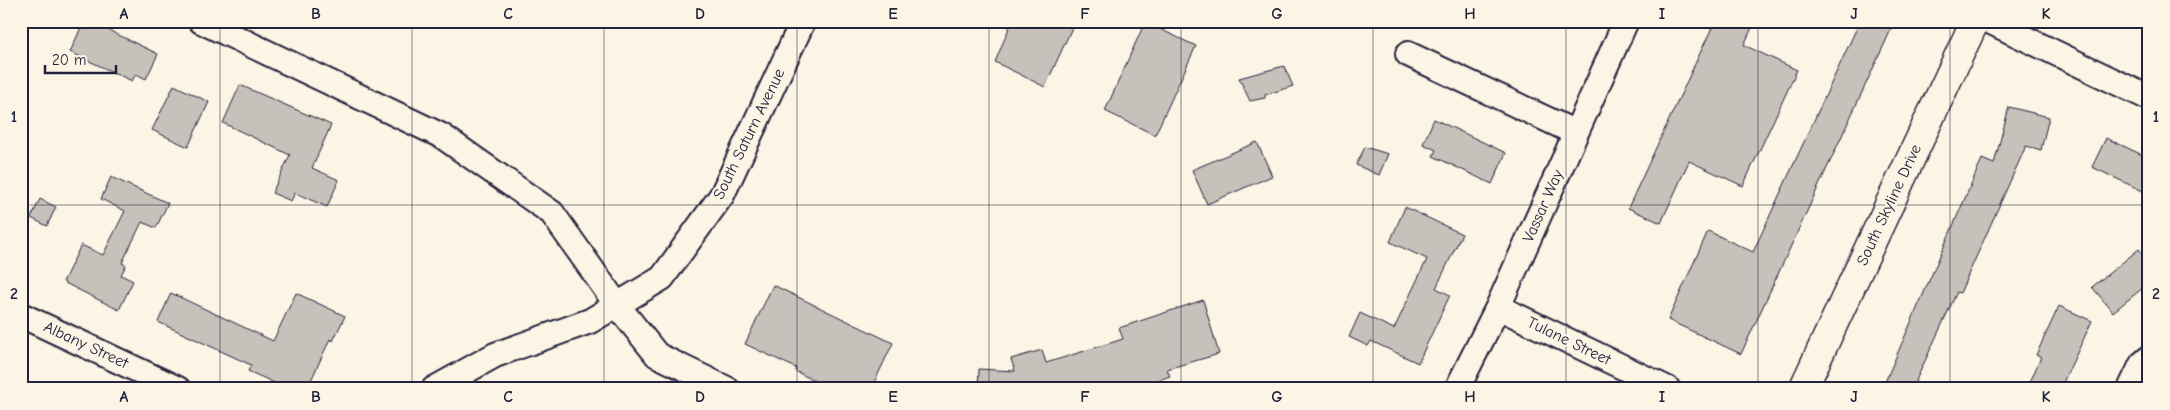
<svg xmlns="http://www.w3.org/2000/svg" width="2170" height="410" viewBox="0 0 2170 410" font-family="'Comic Neue',sans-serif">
  <rect width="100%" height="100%" fill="#fcf5e5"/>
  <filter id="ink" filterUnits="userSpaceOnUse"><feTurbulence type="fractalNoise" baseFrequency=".02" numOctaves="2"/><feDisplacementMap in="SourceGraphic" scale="10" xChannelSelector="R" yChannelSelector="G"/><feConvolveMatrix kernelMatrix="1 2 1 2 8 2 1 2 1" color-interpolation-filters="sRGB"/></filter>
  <g filter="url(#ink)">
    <path fill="#c6c1bb" stroke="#22223b" d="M 84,21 L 107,21 L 104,28 L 158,54 L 146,79 L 136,74 L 132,81 L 70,52 Z
      M 1012,21 L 1075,21 L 1045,87 L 995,62 Z
      M 1715,21 L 1755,21 L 1744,45 L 1797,70 L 1743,186 L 1689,161 L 1661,223 L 1628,208 Z
      M 1860,21 L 1895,21 L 1741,354 L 1668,320 L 1708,231 L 1753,252 Z
      M 1145,22 L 1196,46 L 1155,135 L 1105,111 Z
      M 1284,66 L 1293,86 L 1265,95 L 1265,98 L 1250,101 L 1239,78 Z
      M 174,85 L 209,102 L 188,147 L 152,130 Z
      M 240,85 L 331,125 L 312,168 L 339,180 L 327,207 L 295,193 L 291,201 L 272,193 L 290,155 L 223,123 Z
      M 2009,107 L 2049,117 L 2041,150 L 2026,146 L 1960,293 L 1957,292 L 1912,389 L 1882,389 L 1982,159 L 1994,164 Z
      M 1434,119 L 1506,153 L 1492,184 L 1433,156 L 1436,150 L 1423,144 Z
      M 2106,138 L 2149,158 L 2149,194 L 2092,167 Z
      M 1257,142 L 1272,176 L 1207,204 L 1192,170 Z
      M 1365,147 L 1388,154 L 1379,175 L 1356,165 Z
      M 111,177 L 168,203 L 156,228 L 142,222 L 122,263 L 126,265 L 121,275 L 133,281 L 119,310 L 63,282 L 81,245 L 103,255 L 125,211 L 101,199 Z
      M 40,199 L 56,207 L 47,226 L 31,218 Z
      M 1405,207 L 1462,234 L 1436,288 L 1450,295 L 1418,363 L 1371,341 L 1368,346 L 1349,337 L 1360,313 L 1394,329 L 1427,259 L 1390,242 Z
      M 2139,249 L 2149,261 L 2149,283 L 2113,312 L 2092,287 Z
      M 773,285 L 893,343 L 871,389 L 831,389 L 795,371 L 796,368 L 745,344 Z
      M 171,293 L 273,341 L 296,293 L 345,316 L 333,341 L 330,339 L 307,389 L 288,389 L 248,371 L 251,365 L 158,322 Z
      M 1203,300 L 1219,354 L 1167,369 L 1170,376 L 1132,389 L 978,389 L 979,369 L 1015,371 L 1011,359 L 1042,350 L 1046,363 L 1123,339 L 1119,328 Z
      M 2059,306 L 2092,321 L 2060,389 L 2027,389 L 2041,357 L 2036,355 Z"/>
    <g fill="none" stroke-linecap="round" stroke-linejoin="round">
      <defs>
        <path id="minor" d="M 201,21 L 442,136 L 552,213 L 617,305 L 657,355 L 727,389
          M 1989,21 L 2149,98
          M 1408,54 L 1576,133
          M 1498,307 L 1668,389
          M 21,315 L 178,389
          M 434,389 L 495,355 L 590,321 L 662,278 L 722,195 L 803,21
          M 1457,389 L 1498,307 L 1626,21
          M 2130,389 L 2142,364 L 2149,358"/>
        <path id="major" d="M 1803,389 L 1975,21"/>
      </defs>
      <use href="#minor" stroke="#22223b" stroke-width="28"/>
      <use href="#major" stroke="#22223b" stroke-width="31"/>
      <use href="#minor" stroke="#fcf5e5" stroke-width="24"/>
      <use href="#major" stroke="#fcf5e5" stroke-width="28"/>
    </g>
  </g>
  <path fill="none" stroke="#22223b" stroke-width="1" stroke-opacity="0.55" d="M 220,21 L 220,389M 412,21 L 412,389M 604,21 L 604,389M 797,21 L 797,389M 989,21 L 989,389M 1181,21 L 1181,389M 1373,21 L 1373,389M 1566,21 L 1566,389M 1758,21 L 1758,389M 1950,21 L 1950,389M 21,205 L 2149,205"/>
  <g text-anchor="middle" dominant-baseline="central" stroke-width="4.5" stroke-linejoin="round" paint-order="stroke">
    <g font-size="16" fill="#22223b" stroke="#fcf5e5">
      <text transform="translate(749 134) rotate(-64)">South Saturn Avenue</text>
      <text transform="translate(1889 205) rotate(-65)">South Skyline Drive</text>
      <text transform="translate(1543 206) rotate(-66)">Vassar Way</text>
      <text transform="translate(1569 341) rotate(26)">Tulane Street</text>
      <text transform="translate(86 345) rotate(25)">Albany Street</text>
    </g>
  </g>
  <rect width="2170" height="410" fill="none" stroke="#fcf5e5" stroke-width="55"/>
  <path d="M45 65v8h71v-8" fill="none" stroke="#22223b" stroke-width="2.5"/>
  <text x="52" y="65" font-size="15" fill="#22223b" stroke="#fcf5e5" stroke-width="4" paint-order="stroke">20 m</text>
  <rect x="28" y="28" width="2114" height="354" fill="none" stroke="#22223b" stroke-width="2"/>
  <g font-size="16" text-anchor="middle" font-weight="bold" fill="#22223b">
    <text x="124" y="19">A</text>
    <text x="316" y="19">B</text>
    <text x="508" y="19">C</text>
    <text x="700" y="19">D</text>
    <text x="893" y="19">E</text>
    <text x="1085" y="19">F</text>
    <text x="1277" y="19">G</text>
    <text x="1470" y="19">H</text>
    <text x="1662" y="19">I</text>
    <text x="1854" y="19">J</text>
    <text x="2046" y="19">K</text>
    <text x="14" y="122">1</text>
    <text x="2156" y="122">1</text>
    <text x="14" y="299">2</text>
    <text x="2156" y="299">2</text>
    <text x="124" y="402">A</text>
    <text x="316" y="402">B</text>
    <text x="508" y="402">C</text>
    <text x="700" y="402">D</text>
    <text x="893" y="402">E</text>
    <text x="1085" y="402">F</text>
    <text x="1277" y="402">G</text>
    <text x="1470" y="402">H</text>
    <text x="1662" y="402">I</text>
    <text x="1854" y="402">J</text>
    <text x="2046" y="402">K</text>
  </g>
</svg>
